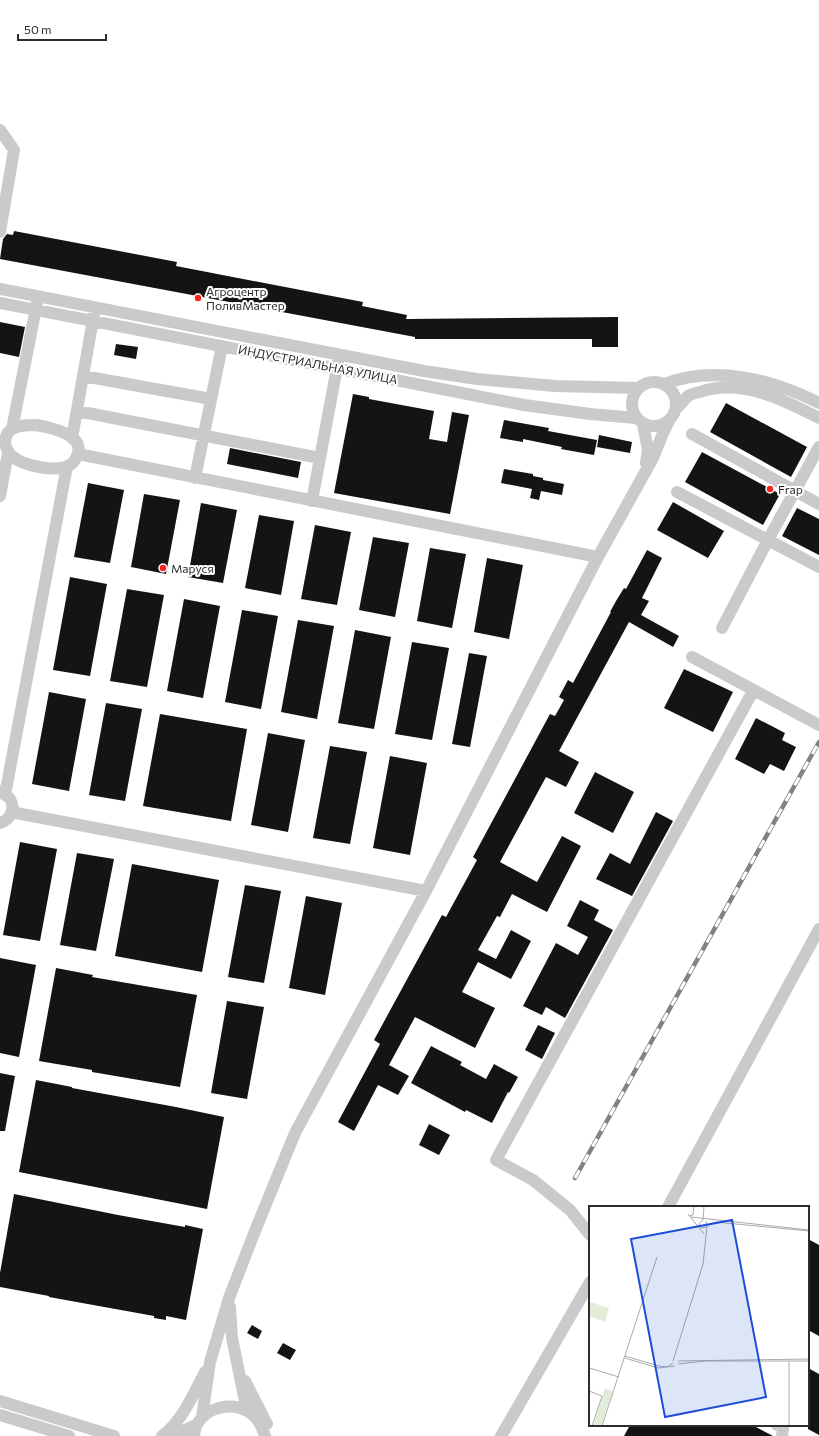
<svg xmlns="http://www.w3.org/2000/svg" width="819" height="1436" viewBox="0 0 819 1436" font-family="Commissioner,sans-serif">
  <rect width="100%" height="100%" fill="#fff"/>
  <path fill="#141414" d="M 14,231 L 177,262 L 176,266 L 363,302 L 362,306 L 407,315 L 406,319 L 618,317 L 618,347 L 592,347 L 592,339 L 415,339 L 415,337 L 0,259 L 3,239 L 7,234 L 13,235 Z
    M 0,322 L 25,327 L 19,357 L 0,353 Z
    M 116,344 L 138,347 L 136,359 L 114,355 Z
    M 353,394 L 369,397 L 369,399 L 434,411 L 429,439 L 447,442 L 452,412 L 469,415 L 450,514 L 334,493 Z
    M 726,403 L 807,447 L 791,477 L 710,432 Z
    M 504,420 L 549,428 L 548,431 L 597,440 L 594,455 L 561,449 L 562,447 L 523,439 L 523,442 L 500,438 Z
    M 599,435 L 632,442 L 630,453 L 597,447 Z
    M 230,448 L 301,462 L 298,478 L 227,464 Z
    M 702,452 L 780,494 L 763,525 L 685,482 Z
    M 504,469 L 533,474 L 533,476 L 543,478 L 543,480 L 564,484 L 562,495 L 541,491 L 539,500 L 530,498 L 532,489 L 501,483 Z
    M 88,483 L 124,490 L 110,563 L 74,557 Z
    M 144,494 L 180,500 L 166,574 L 131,567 Z
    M 673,502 L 724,531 L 708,558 L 657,530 Z
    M 201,503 L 237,510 L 223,583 L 188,577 Z
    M 797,508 L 819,519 L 819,555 L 782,536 Z
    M 259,515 L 294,521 L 281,595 L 245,588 Z
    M 315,525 L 351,532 L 337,605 L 301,599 Z
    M 373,537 L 409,543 L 395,617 L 359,610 Z
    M 430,548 L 466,554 L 452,628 L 417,621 Z
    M 647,550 L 662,558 L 642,598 L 649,601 L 641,615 L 679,636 L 673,647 L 629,622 L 559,751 L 579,762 L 566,787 L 546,777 L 500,862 L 537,882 L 562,836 L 581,846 L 547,912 L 512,894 L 500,917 L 497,916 L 478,950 L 496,959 L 511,930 L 531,941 L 511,979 L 478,962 L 462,992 L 495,1008 L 475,1048 L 415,1017 L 389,1065 L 409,1076 L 398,1095 L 378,1085 L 354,1131 L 338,1122 L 380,1044 L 374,1040 L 442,915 L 446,917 L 477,860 L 473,857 L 550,714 L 555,716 L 564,700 L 559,697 L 568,680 L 573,683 L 611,612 L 610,612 L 616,601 L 624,588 L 626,589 Z
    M 487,558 L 523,565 L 509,639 L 474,632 Z
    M 70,577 L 107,584 L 90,676 L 53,670 Z
    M 127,589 L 164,595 L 147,687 L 110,681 Z
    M 184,599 L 220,606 L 203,698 L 167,691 Z
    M 242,610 L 278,616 L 261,709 L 225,702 Z
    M 298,620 L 334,626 L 317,719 L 281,712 Z
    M 355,630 L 391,637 L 374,729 L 338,723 Z
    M 412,642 L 449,648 L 432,740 L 395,734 Z
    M 469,653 L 487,656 L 470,747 L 452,744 Z
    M 684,669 L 733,692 L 713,732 L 664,708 Z
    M 49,692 L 86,699 L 69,791 L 32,784 Z
    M 106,703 L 142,709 L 125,801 L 89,795 Z
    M 160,714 L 247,729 L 231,821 L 143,806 Z
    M 756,718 L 785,733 L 782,740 L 796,747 L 784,771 L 770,764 L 764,774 L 735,759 Z
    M 268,733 L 305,740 L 288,832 L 251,825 Z
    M 330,746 L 367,752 L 350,844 L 313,838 Z
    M 390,756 L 427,763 L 410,855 L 373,848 Z
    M 595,772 L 634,792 L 613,833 L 574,813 Z
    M 656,812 L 673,821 L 632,896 L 596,879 L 610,853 L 630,864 Z
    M 20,842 L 57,849 L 40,941 L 3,935 Z
    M 77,853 L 114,859 L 96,951 L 60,945 Z
    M 132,864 L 219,880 L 202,972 L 115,956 Z
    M 245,885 L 281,891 L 264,983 L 228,977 Z
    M 306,896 L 342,903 L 325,995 L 289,988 Z
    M 580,900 L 599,910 L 594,920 L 613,930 L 565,1018 L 546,1007 L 542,1015 L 523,1006 L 556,943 L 578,955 L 588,937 L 567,926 Z
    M 0,958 L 36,965 L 19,1057 L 0,1053 Z
    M 56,968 L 93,975 L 92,977 L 197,995 L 180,1087 L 92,1072 L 92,1070 L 39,1061 Z
    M 227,1001 L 264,1007 L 247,1099 L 211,1093 Z
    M 538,1025 L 555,1033 L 542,1059 L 525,1050 Z
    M 431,1046 L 462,1062 L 460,1065 L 486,1079 L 494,1064 L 518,1077 L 509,1093 L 508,1092 L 492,1123 L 466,1110 L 465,1112 L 411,1083 Z
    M 0,1073 L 15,1076 L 5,1131 L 0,1131 Z
    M 36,1080 L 72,1087 L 72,1088 L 176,1107 L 224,1117 L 207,1209 L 19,1172 Z
    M 429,1124 L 450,1135 L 439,1155 L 419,1145 Z
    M 14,1194 L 118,1215 L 185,1227 L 185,1225 L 203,1229 L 186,1320 L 166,1316 L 166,1320 L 154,1318 L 154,1316 L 49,1297 L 49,1296 L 0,1287 L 0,1273 Z
    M 808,1239 L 819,1245 L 819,1336 L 808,1330 Z
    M 252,1325 L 262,1331 L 258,1339 L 247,1333 Z
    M 283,1343 L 296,1350 L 290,1360 L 277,1353 Z
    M 808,1368 L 819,1374 L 819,1435 L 808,1429 Z
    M 630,1425 L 752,1425 L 773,1436 L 624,1436 Z"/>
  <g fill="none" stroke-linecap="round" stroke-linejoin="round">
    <path stroke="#cacaca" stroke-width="12" d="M 0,130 L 14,150 L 0,232
      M 0,289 L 424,371 L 477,379 L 555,386 L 638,388
      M 0,303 L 524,405 L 590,414 L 636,418
      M 83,376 L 211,399
      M632 404a22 22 0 1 1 44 0a22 22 0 1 1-44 0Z
      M 664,384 C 715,365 772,379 819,403
      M 675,410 C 680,405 684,400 688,396 C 692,393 698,393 703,391 C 743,379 784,400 819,418
      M 77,411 L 320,458
      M 643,424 L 648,450 L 646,463
      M 36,425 C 48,427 83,434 78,452 C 77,457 75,462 70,465 C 57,473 23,466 12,456 C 4,449 2,436 12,429 C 18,425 28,425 36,425 Z
      M 12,429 L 37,303
      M 692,434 L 819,504
      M 72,438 L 94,314
      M 78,454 L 598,557
      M 195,478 L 222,346
      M 677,492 L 819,567
      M 0,496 L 8,453
      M 312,501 L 338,362
      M 722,628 L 768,540 L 819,447
      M 692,657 L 819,725
      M 0,791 C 3,794 8,796 10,799 C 16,809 10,820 0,823
      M 5,795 L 67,466
      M 11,812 L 426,891
      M 668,1207 L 819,929
      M 590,1235 L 570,1210 L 533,1180 L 496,1160 L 753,691
      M 230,1307 L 232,1338 L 247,1411
      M 245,1381 L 267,1424
      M 0,1401 L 114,1436
      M 0,1415 L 69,1436
      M 202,1417 L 210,1362 L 229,1298 L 255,1231 L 295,1133 L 426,891 L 598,557 L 653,458 L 663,433 L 670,419
      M 777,1425 L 783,1428 L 782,1436
      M 162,1436 C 183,1420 193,1395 205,1372
      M 172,1436 L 196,1425
      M 194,1436 C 195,1432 195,1427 197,1424 C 207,1407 231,1402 247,1411 C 257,1416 262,1426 265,1436
      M 501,1436 L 590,1282"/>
    <defs>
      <path id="rail" d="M 575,1178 L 819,742"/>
    </defs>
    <use href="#rail" stroke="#828282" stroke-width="4.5"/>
    <use href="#rail" stroke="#fff" stroke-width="3" stroke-dasharray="9" stroke-linecap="butt"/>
  </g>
  <g fill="#f7251d" stroke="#fff" stroke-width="1.5">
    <circle cx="198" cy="298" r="4"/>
    <circle cx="770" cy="489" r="4"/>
    <circle cx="163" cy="568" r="4"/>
  </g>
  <g text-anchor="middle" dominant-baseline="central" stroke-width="4" stroke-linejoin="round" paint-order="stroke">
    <g font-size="12" fill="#2d2d2d" stroke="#fff" text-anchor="start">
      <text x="206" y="291">Агроцентр<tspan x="206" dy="14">ПоливМастер</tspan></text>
      <text x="778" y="489">Frap</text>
      <text x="171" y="568">Маруся</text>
    </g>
    <g font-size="12" fill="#2d2d2d" stroke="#fff">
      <text transform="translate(318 364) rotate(11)">ИНДУСТРИАЛЬНАЯ УЛИЦА</text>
    </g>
  </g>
  <g transform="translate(589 1206)">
    <rect width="220" height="220" fill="#fff"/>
    <path d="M 1,96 L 20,102 L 16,116 L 0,110 ZM 16,182 L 24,185 L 12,220 L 4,220 Z" fill="#e1edd9"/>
    <path fill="none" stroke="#ababab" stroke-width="1" d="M 115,0 L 114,14 L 110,18 L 112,22 L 118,21 L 117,15M 99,8 L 115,28M 100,10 L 104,9 L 105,0M 102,11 L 220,24M 119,20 L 126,16 L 220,25M 36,150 L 70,160 L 78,161 L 84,157M 36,152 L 69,162 L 86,160M 84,155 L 114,58 L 118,21M 89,155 L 220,153M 89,158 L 116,155 L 220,155M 0,162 L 30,171M 0,185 L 13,190 L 3,220M 13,220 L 68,51M 200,220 L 200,155"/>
    <path fill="#1d4ed8" fill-opacity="0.15" stroke="#1d4ed8" stroke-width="2" d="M 143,14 L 177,191 L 76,211 L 42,33 Z"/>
    <rect width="220" height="220" fill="none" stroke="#2d2d2d" stroke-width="2"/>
  </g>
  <path d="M18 34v6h88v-6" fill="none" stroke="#2d2d2d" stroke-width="2"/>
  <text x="24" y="34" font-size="12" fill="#2d2d2d" stroke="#ffffff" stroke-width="3" paint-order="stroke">50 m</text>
</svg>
